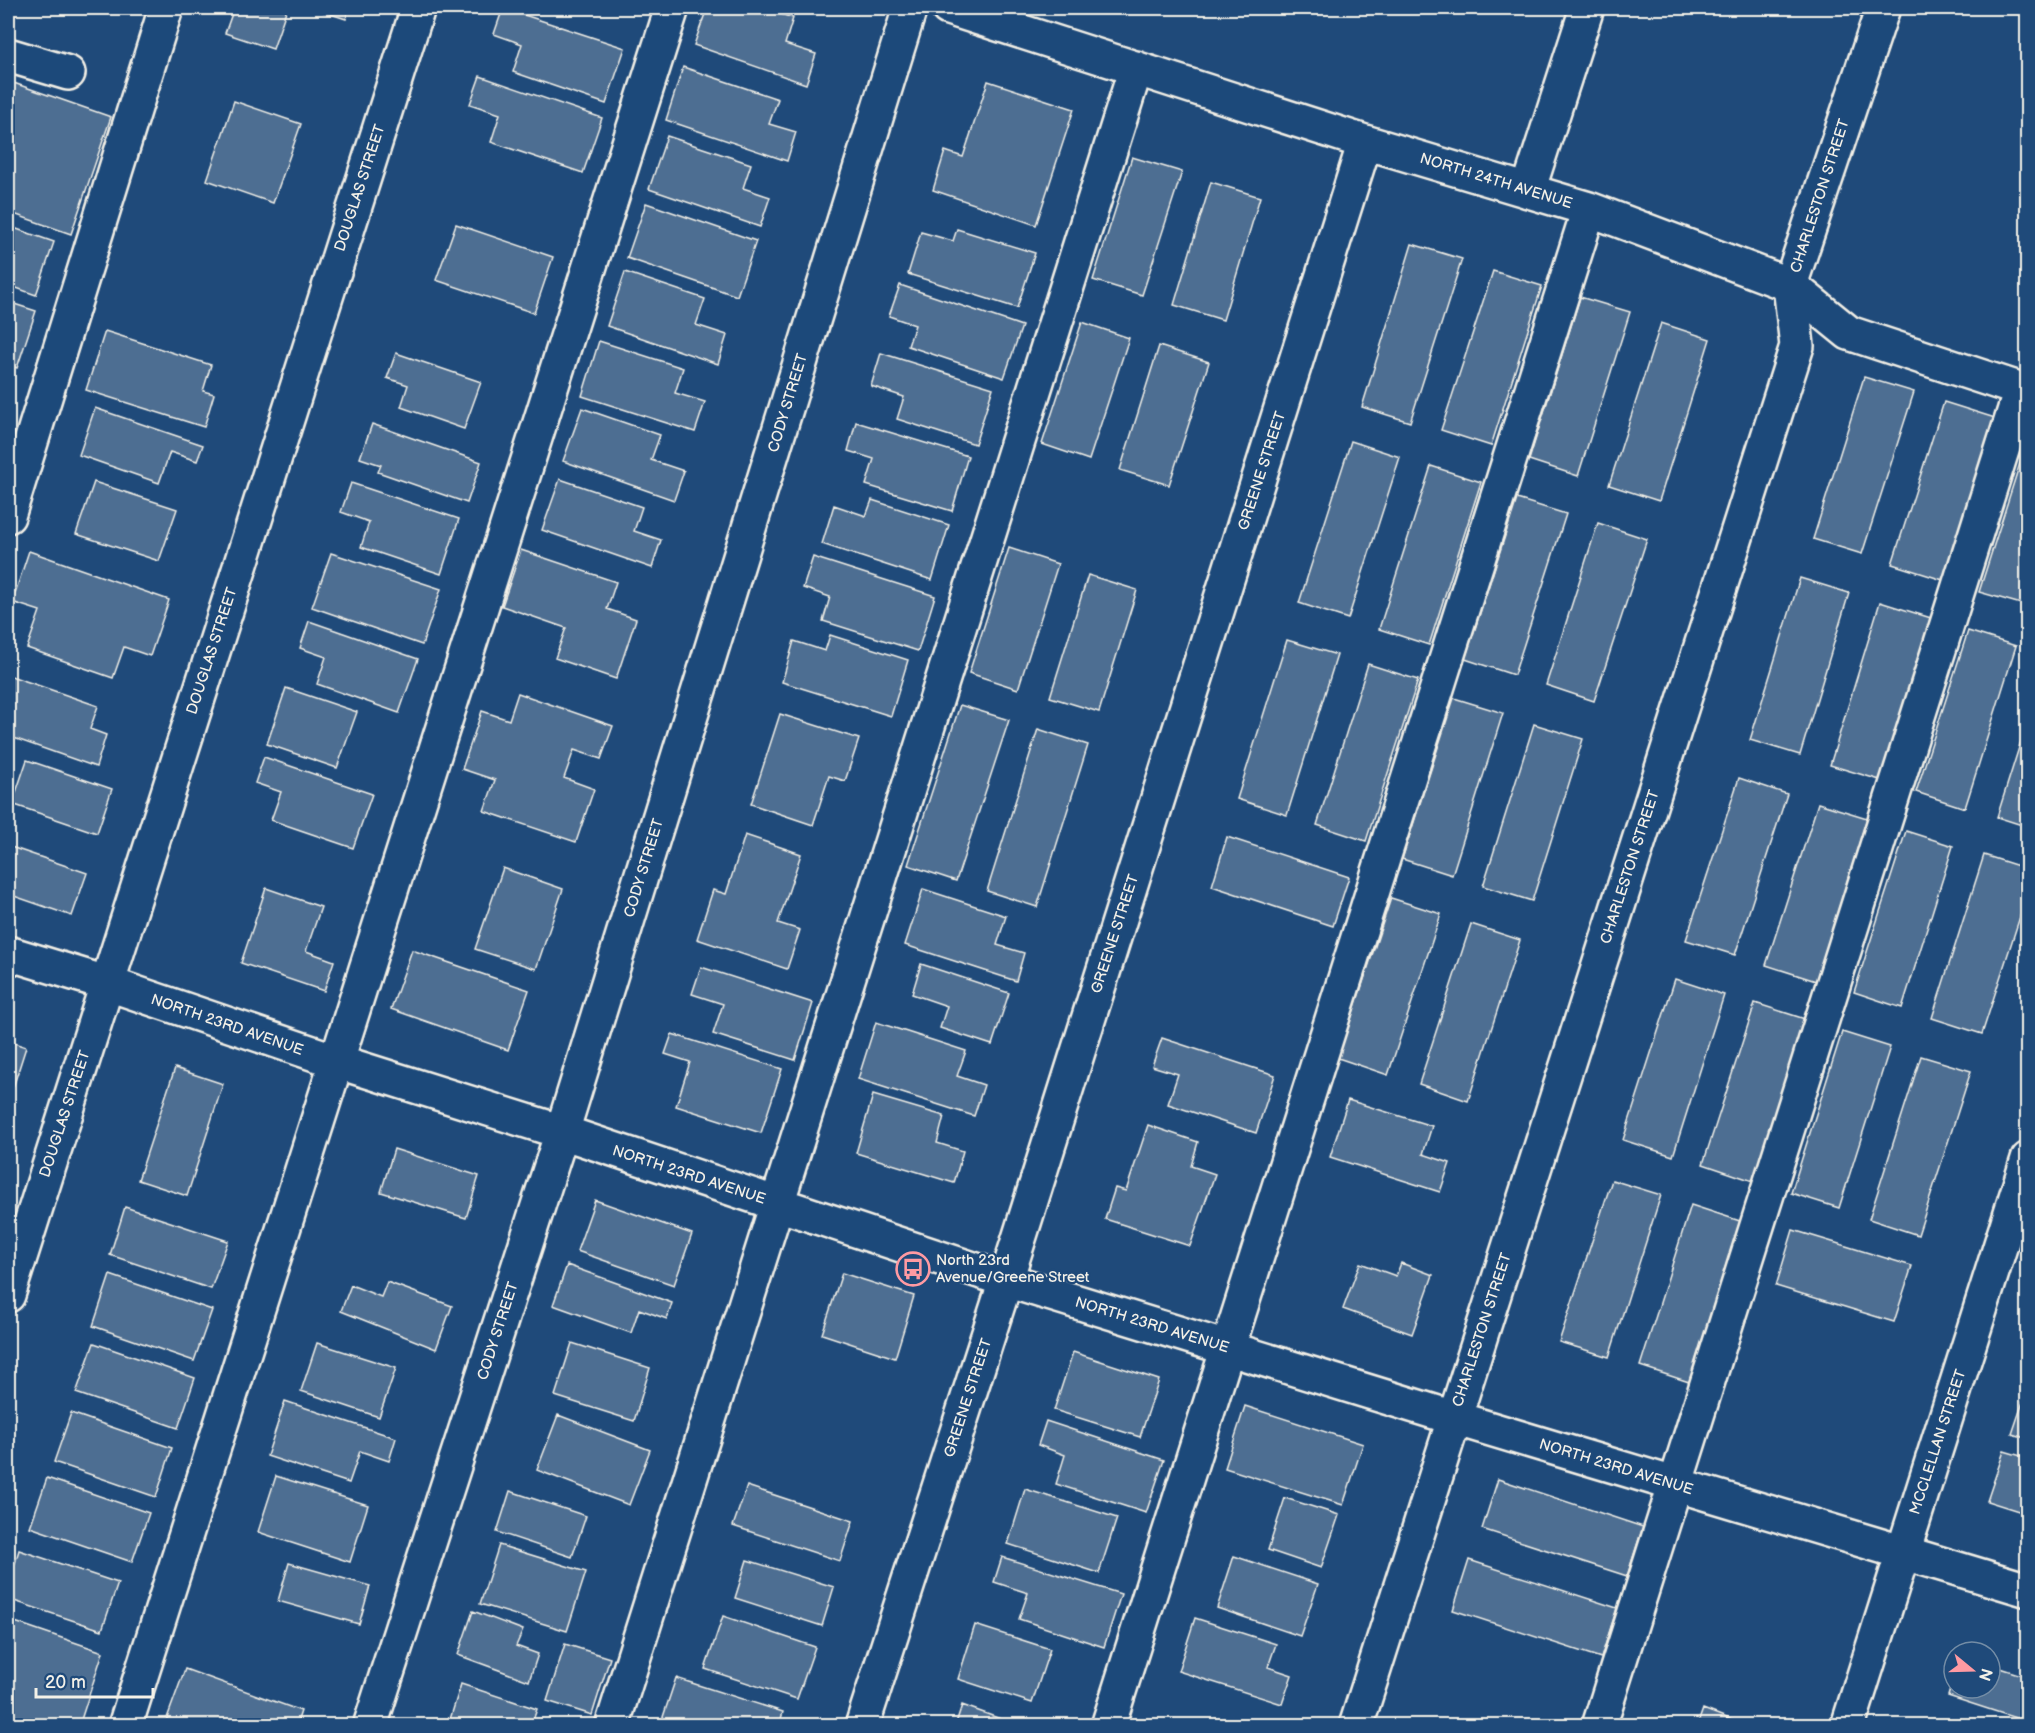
<svg xmlns="http://www.w3.org/2000/svg" width="2035" height="1733" viewBox="0 0 2035 1733" font-family="'Balsamiq Sans',sans-serif">
  <rect width="100%" height="100%" fill="#1f4a7a"/>
  <filter id="ink" filterUnits="userSpaceOnUse"><feTurbulence type="fractalNoise" baseFrequency=".0167" numOctaves="2"/><feDisplacementMap in="SourceGraphic" scale="12" xChannelSelector="R" yChannelSelector="G"/><feConvolveMatrix kernelMatrix="1 2 1 2 8 2 1 2 1" color-interpolation-filters="sRGB"/></filter>
  <g filter="url(#ink)">
    <path fill="#4d6e92" stroke="#f4f1e8" stroke-width="1.5" d="M 234,8 L 287,8 L 273,49 L 225,33 Z
      M 312,8 L 349,8 L 346,19 Z
      M 503,8 L 625,48 L 606,104 L 513,72 L 522,44 L 494,34 Z
      M 707,8 L 762,8 L 793,18 L 785,44 L 816,54 L 806,84 L 694,45 Z
      M 683,67 L 778,99 L 769,124 L 796,132 L 787,161 L 666,120 Z
      M 480,76 L 602,118 L 583,173 L 491,142 L 500,114 L 470,104 Z
      M 8,81 L 111,117 L 71,234 L 8,212 Z
      M 988,81 L 1074,109 L 1036,225 L 933,190 L 945,151 L 963,157 Z
      M 234,101 L 301,124 L 273,203 L 207,180 Z
      M 667,136 L 751,164 L 743,188 L 770,197 L 760,227 L 649,189 Z
      M 1132,157 L 1182,172 L 1142,295 L 1093,280 Z
      M 1211,182 L 1260,197 L 1223,320 L 1174,305 Z
      M 646,203 L 756,241 L 737,296 L 627,258 Z
      M 456,224 L 553,257 L 534,313 L 436,280 Z
      M 8,226 L 54,242 L 36,295 L 8,285 Z
      M 957,229 L 1035,253 L 1017,308 L 908,274 L 921,232 L 953,241 Z
      M 1412,244 L 1462,259 L 1410,422 L 1362,407 Z
      M 1493,271 L 1542,286 L 1491,446 L 1441,430 Z
      M 625,272 L 705,299 L 696,325 L 727,335 L 718,364 L 607,326 Z
      M 900,285 L 1022,326 L 1004,378 L 908,346 L 915,325 L 889,316 Z
      M 1580,297 L 1630,312 L 1578,476 L 1529,460 Z
      M 8,302 L 36,311 L 17,368 L 8,365 Z
      M 1082,322 L 1129,338 L 1089,460 L 1042,444 Z
      M 1661,323 L 1710,339 L 1659,501 L 1609,485 Z
      M 105,331 L 211,365 L 203,391 L 214,394 L 204,427 L 86,390 Z
      M 599,341 L 683,368 L 675,393 L 705,402 L 695,432 L 582,396 Z
      M 1159,346 L 1209,362 L 1169,485 L 1120,470 Z
      M 396,353 L 481,382 L 464,429 L 401,407 L 408,385 L 387,378 Z
      M 881,353 L 993,388 L 975,444 L 897,419 L 904,397 L 871,386 Z
      M 1864,377 L 1914,392 L 1862,554 L 1813,539 Z
      M 1944,402 L 1995,418 L 1943,580 L 1892,564 Z
      M 95,408 L 203,445 L 197,461 L 170,452 L 159,483 L 79,455 Z
      M 582,408 L 660,435 L 651,460 L 684,471 L 674,500 L 563,461 Z
      M 856,422 L 968,456 L 952,511 L 866,485 L 874,459 L 848,451 Z
      M 372,424 L 481,462 L 467,503 L 378,472 L 381,465 L 360,458 Z
      M 2028,438 L 2028,606 L 1979,592 Z
      M 1351,441 L 1400,457 L 1348,619 L 1299,603 Z
      M 1431,466 L 1481,482 L 1429,645 L 1379,629 Z
      M 560,479 L 642,507 L 634,531 L 661,540 L 652,568 L 542,530 Z
      M 94,482 L 177,509 L 159,561 L 76,534 Z
      M 351,483 L 459,519 L 441,574 L 361,547 L 369,522 L 341,512 Z
      M 1517,499 L 1566,514 L 1514,675 L 1465,659 Z
      M 872,500 L 949,525 L 932,580 L 822,544 L 834,505 L 866,516 Z
      M 1598,523 L 1647,539 L 1594,701 L 1546,685 Z
      M 1009,548 L 1058,564 L 1018,689 L 969,673 Z
      M 521,550 L 616,582 L 607,609 L 636,619 L 616,679 L 555,658 L 566,628 L 502,606 Z
      M 29,551 L 169,600 L 150,656 L 124,647 L 113,678 L 27,648 L 40,611 L 12,602 Z
      M 331,553 L 441,589 L 422,645 L 312,607 Z
      M 813,557 L 935,596 L 918,651 L 823,621 L 830,597 L 803,588 Z
      M 1088,575 L 1137,590 L 1099,712 L 1050,697 Z
      M 1800,578 L 1849,593 L 1800,755 L 1750,740 Z
      M 1880,602 L 1931,618 L 1880,780 L 1830,765 Z
      M 309,621 L 418,659 L 399,713 L 317,684 L 326,657 L 300,648 Z
      M 1968,631 L 2016,646 L 1965,808 L 1916,792 Z
      M 830,635 L 908,660 L 891,716 L 782,682 L 794,641 L 825,651 Z
      M 1287,640 L 1337,655 L 1287,815 L 1237,799 Z
      M 1368,664 L 1418,680 L 1366,841 L 1317,825 Z
      M 8,675 L 98,706 L 90,729 L 106,735 L 96,767 L 8,736 Z
      M 286,688 L 357,712 L 337,768 L 267,744 Z
      M 518,693 L 613,726 L 601,759 L 574,750 L 564,778 L 594,789 L 576,842 L 484,811 L 495,780 L 462,769 L 482,711 L 509,720 Z
      M 1454,698 L 1503,713 L 1452,875 L 1402,859 Z
      M 960,705 L 1009,720 L 956,881 L 908,865 Z
      M 780,714 L 859,739 L 845,781 L 829,776 L 813,825 L 751,804 Z
      M 2028,719 L 2028,827 L 1997,817 Z
      M 1534,724 L 1583,739 L 1532,901 L 1483,886 Z
      M 1038,729 L 1088,745 L 1037,907 L 987,891 Z
      M 264,757 L 372,794 L 353,848 L 271,820 L 281,792 L 255,783 Z
      M 27,760 L 112,789 L 97,833 L 12,804 Z
      M 1739,778 L 1787,794 L 1735,955 L 1686,940 Z
      M 1818,803 L 1867,818 L 1816,981 L 1766,965 Z
      M 1906,831 L 1953,846 L 1902,1008 L 1854,992 Z
      M 745,835 L 801,854 L 778,923 L 800,930 L 787,969 L 697,939 L 713,890 L 726,894 Z
      M 1227,837 L 1349,877 L 1333,926 L 1212,886 Z
      M 8,846 L 87,873 L 72,916 L 8,894 Z
      M 1984,855 L 2028,869 L 2028,892 L 1982,1034 L 1932,1018 Z
      M 503,868 L 563,889 L 536,969 L 475,949 Z
      M 266,888 L 321,907 L 306,951 L 334,961 L 324,991 L 241,963 Z
      M 923,889 L 1006,916 L 997,945 L 1024,953 L 1016,981 L 905,945 Z
      M 1391,898 L 1441,914 L 1388,1075 L 1338,1058 Z
      M 1471,924 L 1520,940 L 1468,1101 L 1419,1084 Z
      M 412,950 L 529,990 L 508,1050 L 391,1009 Z
      M 921,964 L 1009,993 L 992,1045 L 940,1028 L 947,1006 L 912,994 Z
      M 701,967 L 813,1003 L 795,1060 L 713,1034 L 723,1004 L 692,994 Z
      M 1675,979 L 1724,995 L 1673,1156 L 1623,1140 Z
      M 1755,1003 L 1805,1019 L 1753,1181 L 1703,1164 Z
      M 876,1022 L 966,1051 L 957,1076 L 984,1085 L 974,1116 L 858,1079 Z
      M 1842,1032 L 1890,1047 L 1839,1208 L 1791,1193 Z
      M 672,1034 L 782,1069 L 761,1133 L 676,1106 L 690,1062 L 665,1054 Z
      M 1162,1038 L 1275,1075 L 1256,1133 L 1168,1104 L 1178,1074 L 1152,1066 Z
      M 8,1041 L 26,1047 L 8,1103 Z
      M 1921,1056 L 1971,1071 L 1918,1235 L 1869,1219 Z
      M 175,1068 L 223,1084 L 187,1196 L 138,1180 Z
      M 873,1095 L 944,1116 L 937,1143 L 963,1151 L 954,1183 L 856,1153 Z
      M 1348,1100 L 1432,1126 L 1423,1154 L 1450,1163 L 1440,1192 L 1330,1157 Z
      M 1148,1125 L 1198,1142 L 1191,1166 L 1215,1174 L 1190,1246 L 1105,1219 L 1115,1188 L 1126,1191 Z
      M 394,1149 L 479,1176 L 466,1218 L 381,1192 Z
      M 1612,1180 L 1661,1195 L 1609,1357 L 1559,1342 Z
      M 595,1200 L 692,1234 L 674,1285 L 577,1251 Z
      M 1691,1205 L 1740,1221 L 1689,1382 L 1640,1366 Z
      M 125,1207 L 228,1241 L 211,1289 L 110,1255 Z
      M 1793,1230 L 1912,1266 L 1894,1322 L 1776,1286 Z
      M 1360,1263 L 1396,1276 L 1401,1263 L 1433,1275 L 1412,1334 L 1343,1309 Z
      M 567,1265 L 672,1303 L 667,1319 L 639,1309 L 631,1333 L 553,1305 Z
      M 842,1273 L 914,1296 L 895,1358 L 822,1334 Z
      M 110,1275 L 212,1310 L 194,1361 L 93,1326 Z
      M 387,1282 L 452,1306 L 436,1349 L 341,1311 L 351,1285 L 381,1297 Z
      M 94,1343 L 195,1378 L 178,1428 L 76,1393 Z
      M 317,1343 L 396,1368 L 379,1417 L 301,1391 Z
      M 572,1343 L 650,1368 L 634,1421 L 555,1396 Z
      M 1073,1352 L 1159,1380 L 1140,1437 L 1054,1410 Z
      M 2028,1387 L 2028,1439 L 2012,1434 Z
      M 285,1401 L 396,1438 L 389,1461 L 360,1451 L 349,1483 L 267,1456 Z
      M 1245,1406 L 1363,1444 L 1343,1505 L 1225,1468 Z
      M 71,1413 L 172,1448 L 156,1497 L 54,1462 Z
      M 558,1415 L 650,1450 L 629,1505 L 537,1470 Z
      M 1046,1421 L 1164,1460 L 1146,1513 L 1056,1484 L 1065,1455 L 1038,1445 Z
      M 2004,1451 L 2028,1458 L 2028,1514 L 1987,1501 Z
      M 276,1476 L 368,1505 L 350,1562 L 258,1532 Z
      M 47,1478 L 149,1513 L 132,1562 L 30,1527 Z
      M 1498,1479 L 1643,1527 L 1627,1576 L 1482,1529 Z
      M 747,1486 L 853,1521 L 840,1561 L 733,1526 Z
      M 1025,1489 L 1117,1518 L 1099,1573 L 1008,1544 Z
      M 510,1491 L 586,1516 L 572,1557 L 497,1532 Z
      M 1285,1498 L 1339,1515 L 1321,1568 L 1268,1550 Z
      M 499,1545 L 586,1572 L 567,1631 L 480,1604 Z
      M 19,1550 L 118,1583 L 102,1630 L 8,1599 L 8,1586 Z
      M 1234,1556 L 1318,1584 L 1300,1636 L 1217,1608 Z
      M 1002,1557 L 1121,1594 L 1104,1647 L 1019,1619 L 1028,1593 L 994,1582 Z
      M 747,1560 L 834,1587 L 822,1626 L 735,1598 Z
      M 1469,1560 L 1617,1608 L 1601,1658 L 1453,1610 Z
      M 289,1563 L 370,1586 L 359,1624 L 278,1601 Z
      M 473,1611 L 523,1630 L 516,1646 L 538,1654 L 529,1681 L 458,1655 Z
      M 723,1616 L 815,1647 L 797,1699 L 705,1669 Z
      M 1195,1618 L 1276,1644 L 1268,1667 L 1292,1675 L 1282,1704 L 1178,1671 Z
      M 12,1621 L 103,1652 L 79,1726 L 8,1726 L 8,1635 Z
      M 975,1625 L 1050,1649 L 1032,1703 L 958,1679 Z
      M 565,1644 L 610,1658 L 592,1715 L 547,1701 Z
      M 1990,1665 L 2028,1677 L 2028,1722 L 1948,1696 L 1954,1677 L 1954,1688 L 1990,1688 Z
      M 185,1669 L 301,1711 L 296,1726 L 178,1726 L 166,1721 Z
      M 676,1678 L 783,1712 L 779,1726 L 660,1726 Z
      M 461,1684 L 537,1709 L 531,1726 L 448,1726 Z
      M 962,1705 L 1020,1726 L 955,1726 Z
      M 1703,1709 L 1748,1726 L 1697,1726 Z"/>
    <g fill="none" stroke-linecap="round" stroke-linejoin="round">
      <defs>
        <path id="minor" d="M 948,8 L 1365,142 L 1589,209 L 1790,285 L 1849,333 L 2028,392
          M 8,55 L 68,73
          M 1528,191 L 1587,8
          M 8,516 L 166,8
          M 8,953 L 106,983 L 336,1061 L 562,1132 L 1006,1280 L 1454,1418 L 2028,1590
          M 8,1295 L 418,8
          M 125,1726 L 672,8
          M 370,1726 L 562,1132 L 910,8
          M 612,1726 L 1136,68
          M 862,1726 L 1006,1280 L 1365,142
          M 1108,1726 L 1589,209
          M 1356,1726 L 1797,346 L 1790,285 L 1883,8
          M 1599,1726 L 2021,390
          M 1848,1726 L 2028,1159"/>
      </defs>
      <use href="#minor" stroke="#f4f1e8" stroke-width="38"/>
      <use href="#minor" stroke="#1f4a7a" stroke-width="33"/>
    </g>
  </g>
  <defs>
    <symbol id="bus-ring" viewBox="-11 -11 22 22"><circle r="9.5" fill="#1f4a7a" stroke="#ff9aa2" stroke-width="1.5"/><path d="M-5-6H5V4H4V6H2V4H-2V6H-4V4H-5ZM-3.5-4V0h7V-4ZM-3.5 1.2v1.5H-2V1.2ZM2 1.2v1.5H3.5V1.2Z" fill="#ff9aa2"/></symbol>
  </defs>
  <g fill-rule="evenodd">
    <use href="#bus-ring" x="894" y="1250" width="38" height="38"/>
  </g>
  <g text-anchor="middle" dominant-baseline="central" stroke-width="4.5" stroke-linejoin="round" paint-order="stroke">
    <g font-size="15" fill="#f4f1e8" stroke="#1f4a7a">
      <text transform="translate(1496 181) rotate(17)">NORTH 24TH AVENUE</text>
      <text transform="translate(360 188) rotate(-72)">DOUGLAS STREET</text>
      <text transform="translate(1820 196) rotate(-72)">CHARLESTON STREET</text>
      <text transform="translate(788 403) rotate(-73)">CODY STREET</text>
      <text transform="translate(1262 471) rotate(-72)">GREENE STREET</text>
      <text transform="translate(212 651) rotate(-72)">DOUGLAS STREET</text>
      <text transform="translate(1630 867) rotate(-72)">CHARLESTON STREET</text>
      <text transform="translate(644 868) rotate(-73)">CODY STREET</text>
      <text transform="translate(1115 934) rotate(-72)">GREENE STREET</text>
      <text transform="translate(227 1025) rotate(19)">NORTH 23RD AVENUE</text>
      <text transform="translate(65 1114) rotate(-72)">DOUGLAS STREET</text>
      <text transform="translate(689 1175) rotate(18)">NORTH 23RD AVENUE</text>
      <text transform="translate(1152 1325) rotate(17)">NORTH 23RD AVENUE</text>
      <text transform="translate(1482 1330) rotate(-72)">CHARLESTON STREET</text>
      <text transform="translate(498 1331) rotate(-72)">CODY STREET</text>
      <text transform="translate(968 1398) rotate(-72)">GREENE STREET</text>
      <text transform="translate(1938 1442) rotate(-72)">MCCLELLAN STREET</text>
      <text transform="translate(1616 1467) rotate(17)">NORTH 23RD AVENUE</text>
    </g>
    <g font-size="15" fill="#f4f1e8" stroke="#1f4a7a" text-anchor="start">
      <text x="936" y="1260">North 23rd<tspan x="936" dy="17">Avenue/Greene Street</tspan></text>
    </g>
  </g>
  <rect width="2035" height="1733" fill="none" stroke="#1f4a7a" stroke-width="30"/>
  <rect x="15" y="15" width="2005" height="1703" fill="none" stroke="#f4f1e8" stroke-width="2" filter="url(#ink)"/>
  <g transform="translate(1972 1670) rotate(109)"><circle r="28" fill="#1f4a7a" stroke="#748da6" stroke-width="1.5"/>
  <path d="M0-4.5L10 22L0 15L-10 22Z" fill="#ff9aa2"/>
  <text y="-9" font-size="16" font-weight="bold" text-anchor="middle" fill="#f4f1e8">N</text>
  </g>
  <path d="M36 1688v9h117v-9" fill="none" stroke="#f4f1e8" stroke-width="3"/>
  <text x="45" y="1688" font-size="18" fill="#f4f1e8" stroke="#1f4a7a" stroke-width="4.5" paint-order="stroke">20 m</text>
</svg>
